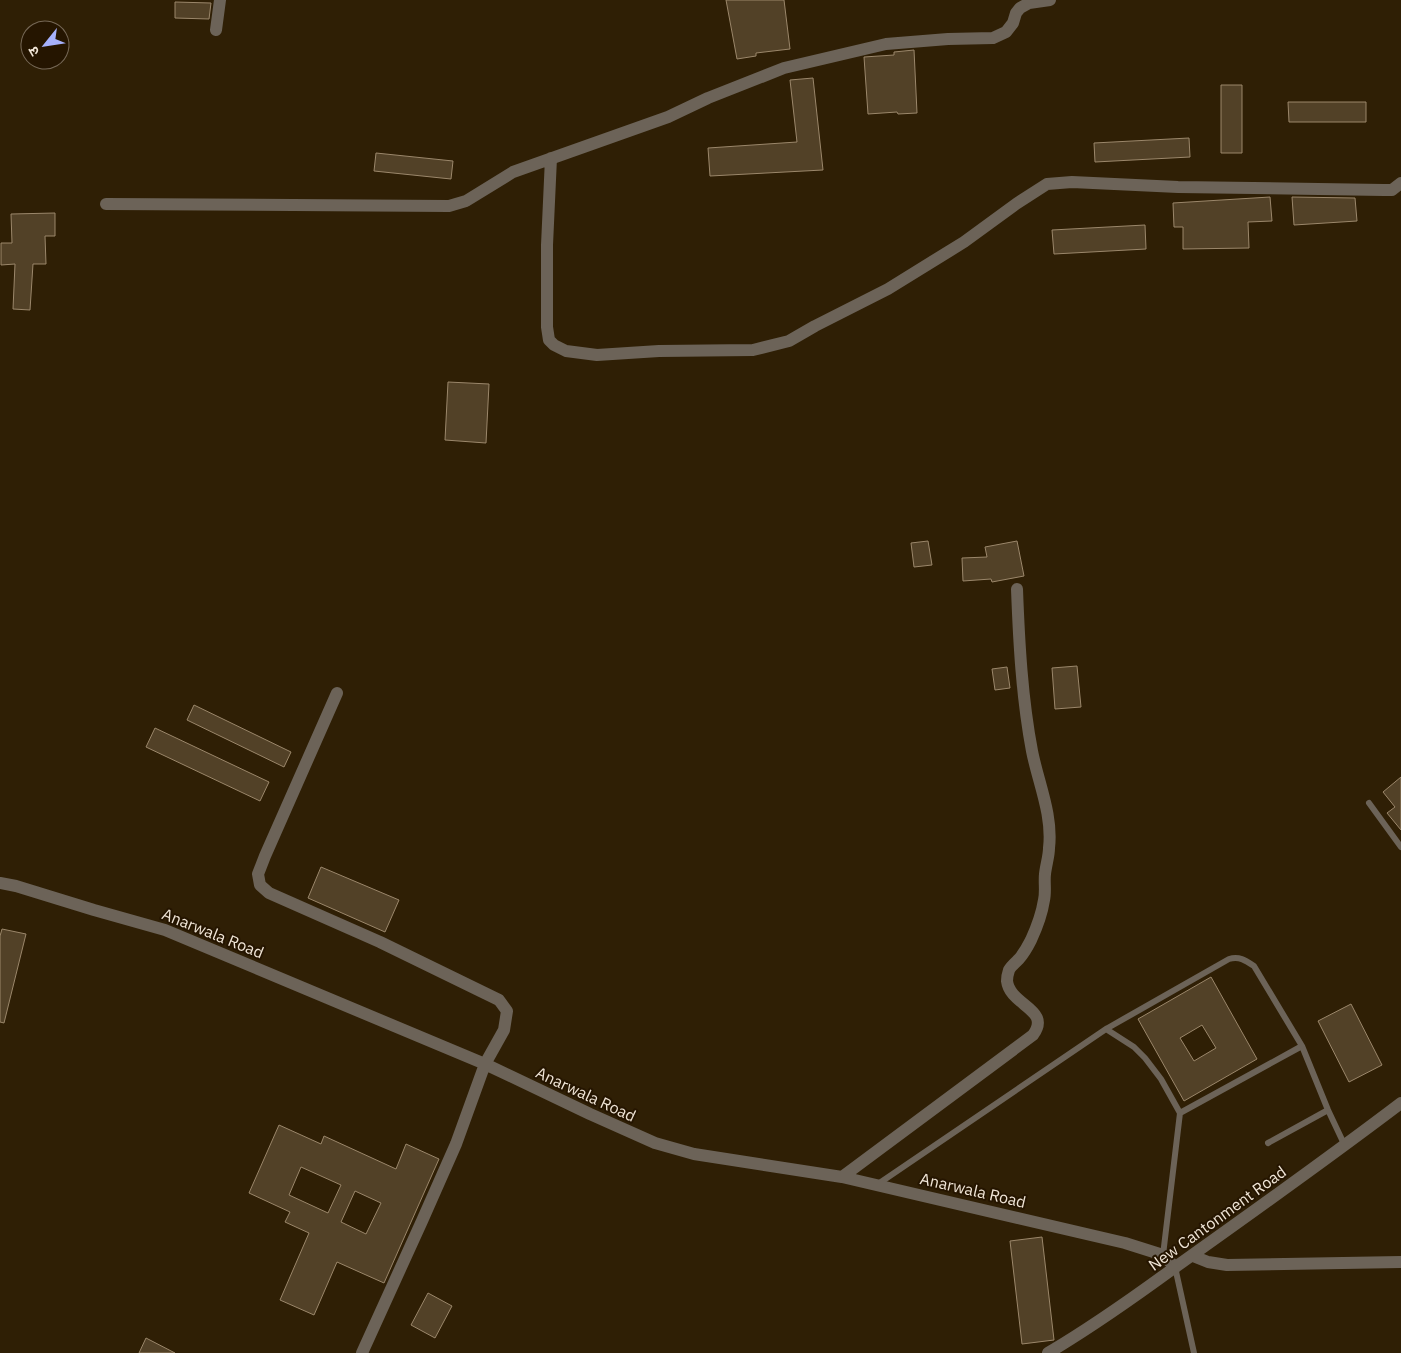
<svg xmlns="http://www.w3.org/2000/svg" width="1401" height="1353" viewBox="0 0 1401 1353" font-family="'IBM Plex Sans','Noto Sans Devanagari',sans-serif">
  <rect width="100%" height="100%" fill="#2f1f05"/>
  <path fill="#524127" stroke="#9b876b" fill-rule="evenodd" d="M 726,0 L 784,0 L 790,49 L 756,53 L 756,56 L 737,59 Z
    M 175,2 L 211,3 L 209,19 L 175,18 Z
    M 914,50 L 917,113 L 898,114 L 897,112 L 868,114 L 864,57 L 894,55 L 894,52 Z
    M 813,78 L 823,170 L 710,176 L 708,148 L 797,142 L 790,80 Z
    M 1221,85 L 1242,85 L 1242,153 L 1221,153 Z
    M 1288,102 L 1366,102 L 1366,122 L 1289,122 Z
    M 1189,138 L 1190,157 L 1095,162 L 1094,143 Z
    M 376,153 L 453,161 L 451,179 L 374,171 Z
    M 1270,197 L 1272,221 L 1248,222 L 1249,248 L 1183,249 L 1183,227 L 1174,227 L 1173,203 Z
    M 1292,197 L 1355,198 L 1357,221 L 1294,225 Z
    M 55,213 L 55,236 L 45,236 L 46,264 L 33,264 L 30,310 L 13,309 L 15,264 L 1,265 L 1,243 L 12,243 L 11,214 Z
    M 1145,225 L 1146,249 L 1054,254 L 1052,230 Z
    M 448,382 L 489,384 L 486,443 L 445,440 Z
    M 928,541 L 932,565 L 914,567 L 911,543 Z
    M 1017,541 L 1024,576 L 992,582 L 991,579 L 963,581 L 962,558 L 987,557 L 985,547 Z
    M 1077,666 L 1081,707 L 1055,709 L 1052,668 Z
    M 1007,667 L 1010,688 L 995,690 L 992,669 Z
    M 194,705 L 291,752 L 284,767 L 187,720 Z
    M 155,728 L 269,782 L 260,801 L 146,747 Z
    M 1401,777 L 1401,830 L 1387,813 L 1395,807 L 1383,792 Z
    M 321,867 L 399,900 L 385,932 L 308,898 Z
    M 2,929 L 26,934 L 4,1023 L 0,1022 L 0,936 Z
    M 1211,977 L 1257,1059 L 1184,1101 L 1138,1019 ZM 1202,1025 L 1216,1048 L 1194,1061 L 1180,1038 Z
    M 1351,1004 L 1382,1065 L 1349,1082 L 1318,1021 Z
    M 279,1125 L 321,1144 L 324,1136 L 396,1169 L 406,1144 L 439,1159 L 384,1283 L 337,1262 L 314,1315 L 280,1300 L 309,1233 L 285,1222 L 290,1212 L 249,1193 ZM 301,1167 L 341,1185 L 328,1213 L 289,1195 ZM 355,1191 L 381,1203 L 366,1234 L 341,1222 Z
    M 1042,1237 L 1054,1340 L 1022,1344 L 1010,1241 Z
    M 428,1293 L 452,1306 L 435,1338 L 411,1325 Z
    M 146,1338 L 175,1353 L 139,1353 Z"/>
  <g fill="none" stroke-linecap="round" stroke-linejoin="round">
    <path stroke="#6c6358" stroke-width="6" d="M 1369,803 L 1401,847
      M 1106,1029 L 1134,1047 L 1145,1058 L 1161,1079 L 1180,1113 L 1163,1255
      M 1302,1046 L 1328,1110 L 1345,1146
      M 1268,1143 L 1328,1110
      M 878,1184 L 1106,1029 L 1229,959 C 1239,956 1245,960 1254,966 L 1302,1046 L 1180,1113
      M 1175,1267 L 1194,1353"/>
    <path stroke="#6c6358" stroke-width="12" d="M 216,30 L 220,0
      M 551,158 L 547,245 L 547,327 L 549,340 L 554,345 L 566,351 L 597,355 L 659,351 L 753,350 L 789,341 L 815,326 L 888,289 L 964,242 L 1016,204 L 1047,184 L 1072,182 L 1178,187 L 1384,190 L 1392,190 L 1401,183
      M 106,204 L 449,206 L 466,201 L 513,172 L 668,117 L 708,98 L 784,68 L 886,44 L 948,39 L 993,38 L 1006,32 L 1013,23 L 1016,13 L 1020,8 L 1029,3 L 1050,0
      M 337,693 L 265,856 L 258,874 L 260,885 L 269,893 L 380,942 L 499,1000 L 507,1011 L 504,1030 L 485,1064 L 456,1144 L 422,1221 L 362,1353
      M 0,883 L 16,886 L 94,910 L 165,930 L 485,1064 L 590,1114 L 655,1143 L 694,1154 L 842,1177 L 1125,1243 L 1163,1255 L 1175,1267
      M 842,1177 L 1033,1035 C 1052,1009 1010,1006 1007,981 C 1007,978 1008,973 1009,970 C 1011,966 1016,962 1019,959 C 1024,953 1028,946 1031,940 C 1037,927 1042,913 1044,900 C 1046,892 1044,882 1045,874 C 1046,865 1049,856 1049,848 C 1053,815 1038,782 1032,751 C 1022,698 1019,643 1017,589"/>
    <path stroke="#6c6358" stroke-width="12" d="M 1193,1256 L 1208,1262 L 1227,1265 L 1401,1262
      M 1048,1353 C 1092,1327 1133,1298 1174,1268 C 1250,1214 1326,1160 1401,1103"/>
  </g>
  <g text-anchor="middle" dominant-baseline="central" stroke-width="4" stroke-linejoin="round" paint-order="stroke">
    <g font-size="16" fill="#f0e5d6" stroke="#251500">
      <text transform="translate(213 933) rotate(22)">Anarwala Road</text>
      <text transform="translate(586 1094) rotate(25)">Anarwala Road</text>
      <text transform="translate(973 1190) rotate(13)">Anarwala Road</text>
      <text transform="translate(1217 1218) rotate(-36)">New Cantonment Road</text>
    </g>
  </g>
  <g transform="translate(45 45) rotate(240)"><circle r="24" fill="#251500" stroke="#766856"/>
  <path d="M0-4L9 19L0 12L-9 19Z" fill="#a6b1fc"/>
  <text y="-8" font-size="14" font-weight="bold" text-anchor="middle" fill="#f0e5d6">उ</text>
  </g>
</svg>
